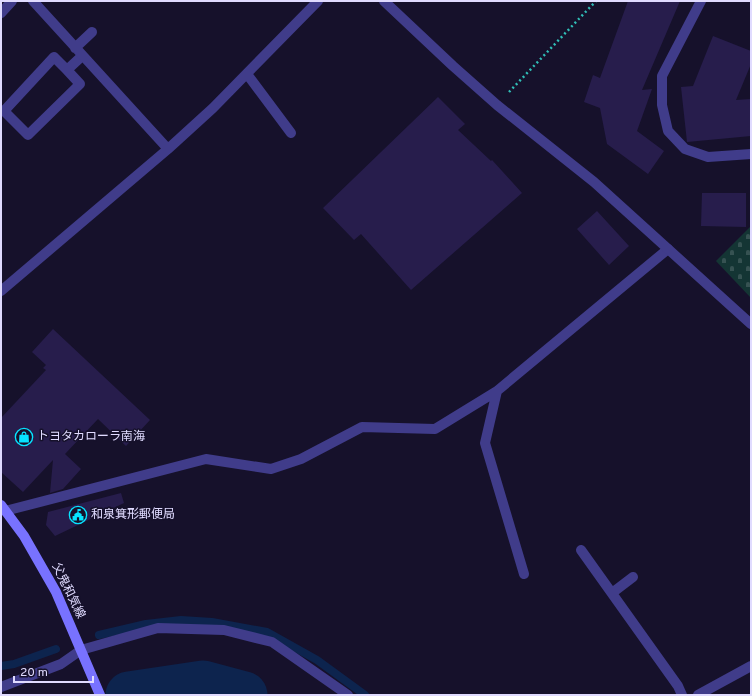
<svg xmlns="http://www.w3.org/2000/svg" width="752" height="696" viewBox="0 0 752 696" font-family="Overpass,'Noto Sans JP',sans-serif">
  <defs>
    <pattern id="cemetery-stones" width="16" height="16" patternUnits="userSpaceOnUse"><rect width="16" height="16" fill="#143534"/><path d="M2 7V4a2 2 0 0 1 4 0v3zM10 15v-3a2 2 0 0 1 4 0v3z" fill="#365252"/></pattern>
  </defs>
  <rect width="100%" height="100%" fill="#16112b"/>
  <path fill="url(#cemetery-stones)" d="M 751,226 L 751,298 L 716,261 Z"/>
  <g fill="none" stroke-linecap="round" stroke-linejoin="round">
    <path stroke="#0d244e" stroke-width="8" d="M 99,635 L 146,624 L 181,620 L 212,622 L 267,632 L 317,660 L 365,695
      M 1,666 L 14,664 L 56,649"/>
    <path stroke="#0d244e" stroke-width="47" d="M 129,695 L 203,684 L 244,695"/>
  </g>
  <path fill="#271d4c" d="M 628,1 L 680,1 L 642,90 L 652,89 L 637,131 L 664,151 L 648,174 L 607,144 L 600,108 L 584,102 L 593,75 L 600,78 Z
    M 713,36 L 751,51 L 751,64 L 736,100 L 751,99 L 751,136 L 687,142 L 681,87 L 693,86 Z
    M 438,97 L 465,124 L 458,130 L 491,161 L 492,160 L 522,193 L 411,290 L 361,234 L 354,240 L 323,208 Z
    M 702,193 L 746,193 L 746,227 L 701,226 Z
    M 597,211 L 629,246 L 609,265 L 577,229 Z
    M 53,329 L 150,420 L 126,446 L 98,419 L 65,454 L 81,469 L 63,489 L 50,493 L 53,460 L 23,492 L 1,472 L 1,418 L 46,370 L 43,368 L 46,365 L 32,352 Z
    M 121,493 L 124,503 L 55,536 L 46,525 L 48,512 Z"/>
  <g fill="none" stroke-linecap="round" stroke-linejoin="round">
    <path stroke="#30beb7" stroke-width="2.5" stroke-dasharray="2 3" stroke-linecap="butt" d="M 509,92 L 596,1"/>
    <path stroke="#403c8a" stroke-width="10" d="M 67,70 L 80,84 L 28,135 L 4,111 L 54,57 L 67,70 L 82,56"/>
    <path stroke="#403c8a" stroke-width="10" d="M 33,1 L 168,149
      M 701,1 L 662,76 L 662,105 L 668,131 L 685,149 L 708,157 L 751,154
      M 1,13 L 12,1
      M 75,48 L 92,32
      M 247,74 L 291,133
      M 1,291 L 168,149 L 213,108 L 318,1
      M 497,391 L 485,443 L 524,574
      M 5,511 L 206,459 L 271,469 L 301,459 L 362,427 L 435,429 L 497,391 L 668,249
      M 581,550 L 678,686 L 682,695
      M 612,593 L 633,577
      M 1,687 L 61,664 L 81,650 L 158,628 L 224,630 L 272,642 L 348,695
      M 698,695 L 751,666"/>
    <path stroke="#403c8a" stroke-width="10" d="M 384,1 L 453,66 L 497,105 L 594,182 L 751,324"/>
    <path stroke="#7872ff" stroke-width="10" d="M 1,505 L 24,536 L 56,592 L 100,695"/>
  </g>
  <defs>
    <symbol id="shop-ring" viewBox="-11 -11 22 22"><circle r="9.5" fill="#16112b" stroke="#07e3ff" stroke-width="1.5"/><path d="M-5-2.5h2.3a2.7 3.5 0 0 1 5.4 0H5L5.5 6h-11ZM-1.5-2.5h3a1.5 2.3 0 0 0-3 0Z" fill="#07e3ff"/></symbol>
    <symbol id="civic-ring" viewBox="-11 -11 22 22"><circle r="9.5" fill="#16112b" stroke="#07e3ff" stroke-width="1.5"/><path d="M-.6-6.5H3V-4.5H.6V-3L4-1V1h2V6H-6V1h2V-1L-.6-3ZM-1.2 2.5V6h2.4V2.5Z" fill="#07e3ff"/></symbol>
  </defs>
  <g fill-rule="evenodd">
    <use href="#shop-ring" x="14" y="427" width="20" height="20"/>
    <use href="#civic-ring" x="68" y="505" width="20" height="20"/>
  </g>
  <g text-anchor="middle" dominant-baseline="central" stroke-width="3" stroke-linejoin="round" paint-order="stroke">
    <g font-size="12" fill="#e0dbff" stroke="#16112b" text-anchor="start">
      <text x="37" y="437">トヨタカローラ南海</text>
      <text x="91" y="515">和泉箕形郵便局</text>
    </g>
    <g font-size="12" fill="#e0dbff" stroke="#16112b">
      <text transform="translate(68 591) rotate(64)">父鬼和気線</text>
    </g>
  </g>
  <rect width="752" height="696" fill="none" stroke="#e0dbff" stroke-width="4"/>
  <path d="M14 676v6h79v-6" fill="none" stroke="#e0dbff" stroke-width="2"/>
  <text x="20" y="676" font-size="12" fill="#e0dbff" stroke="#16112b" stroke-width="3" paint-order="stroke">20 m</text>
</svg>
